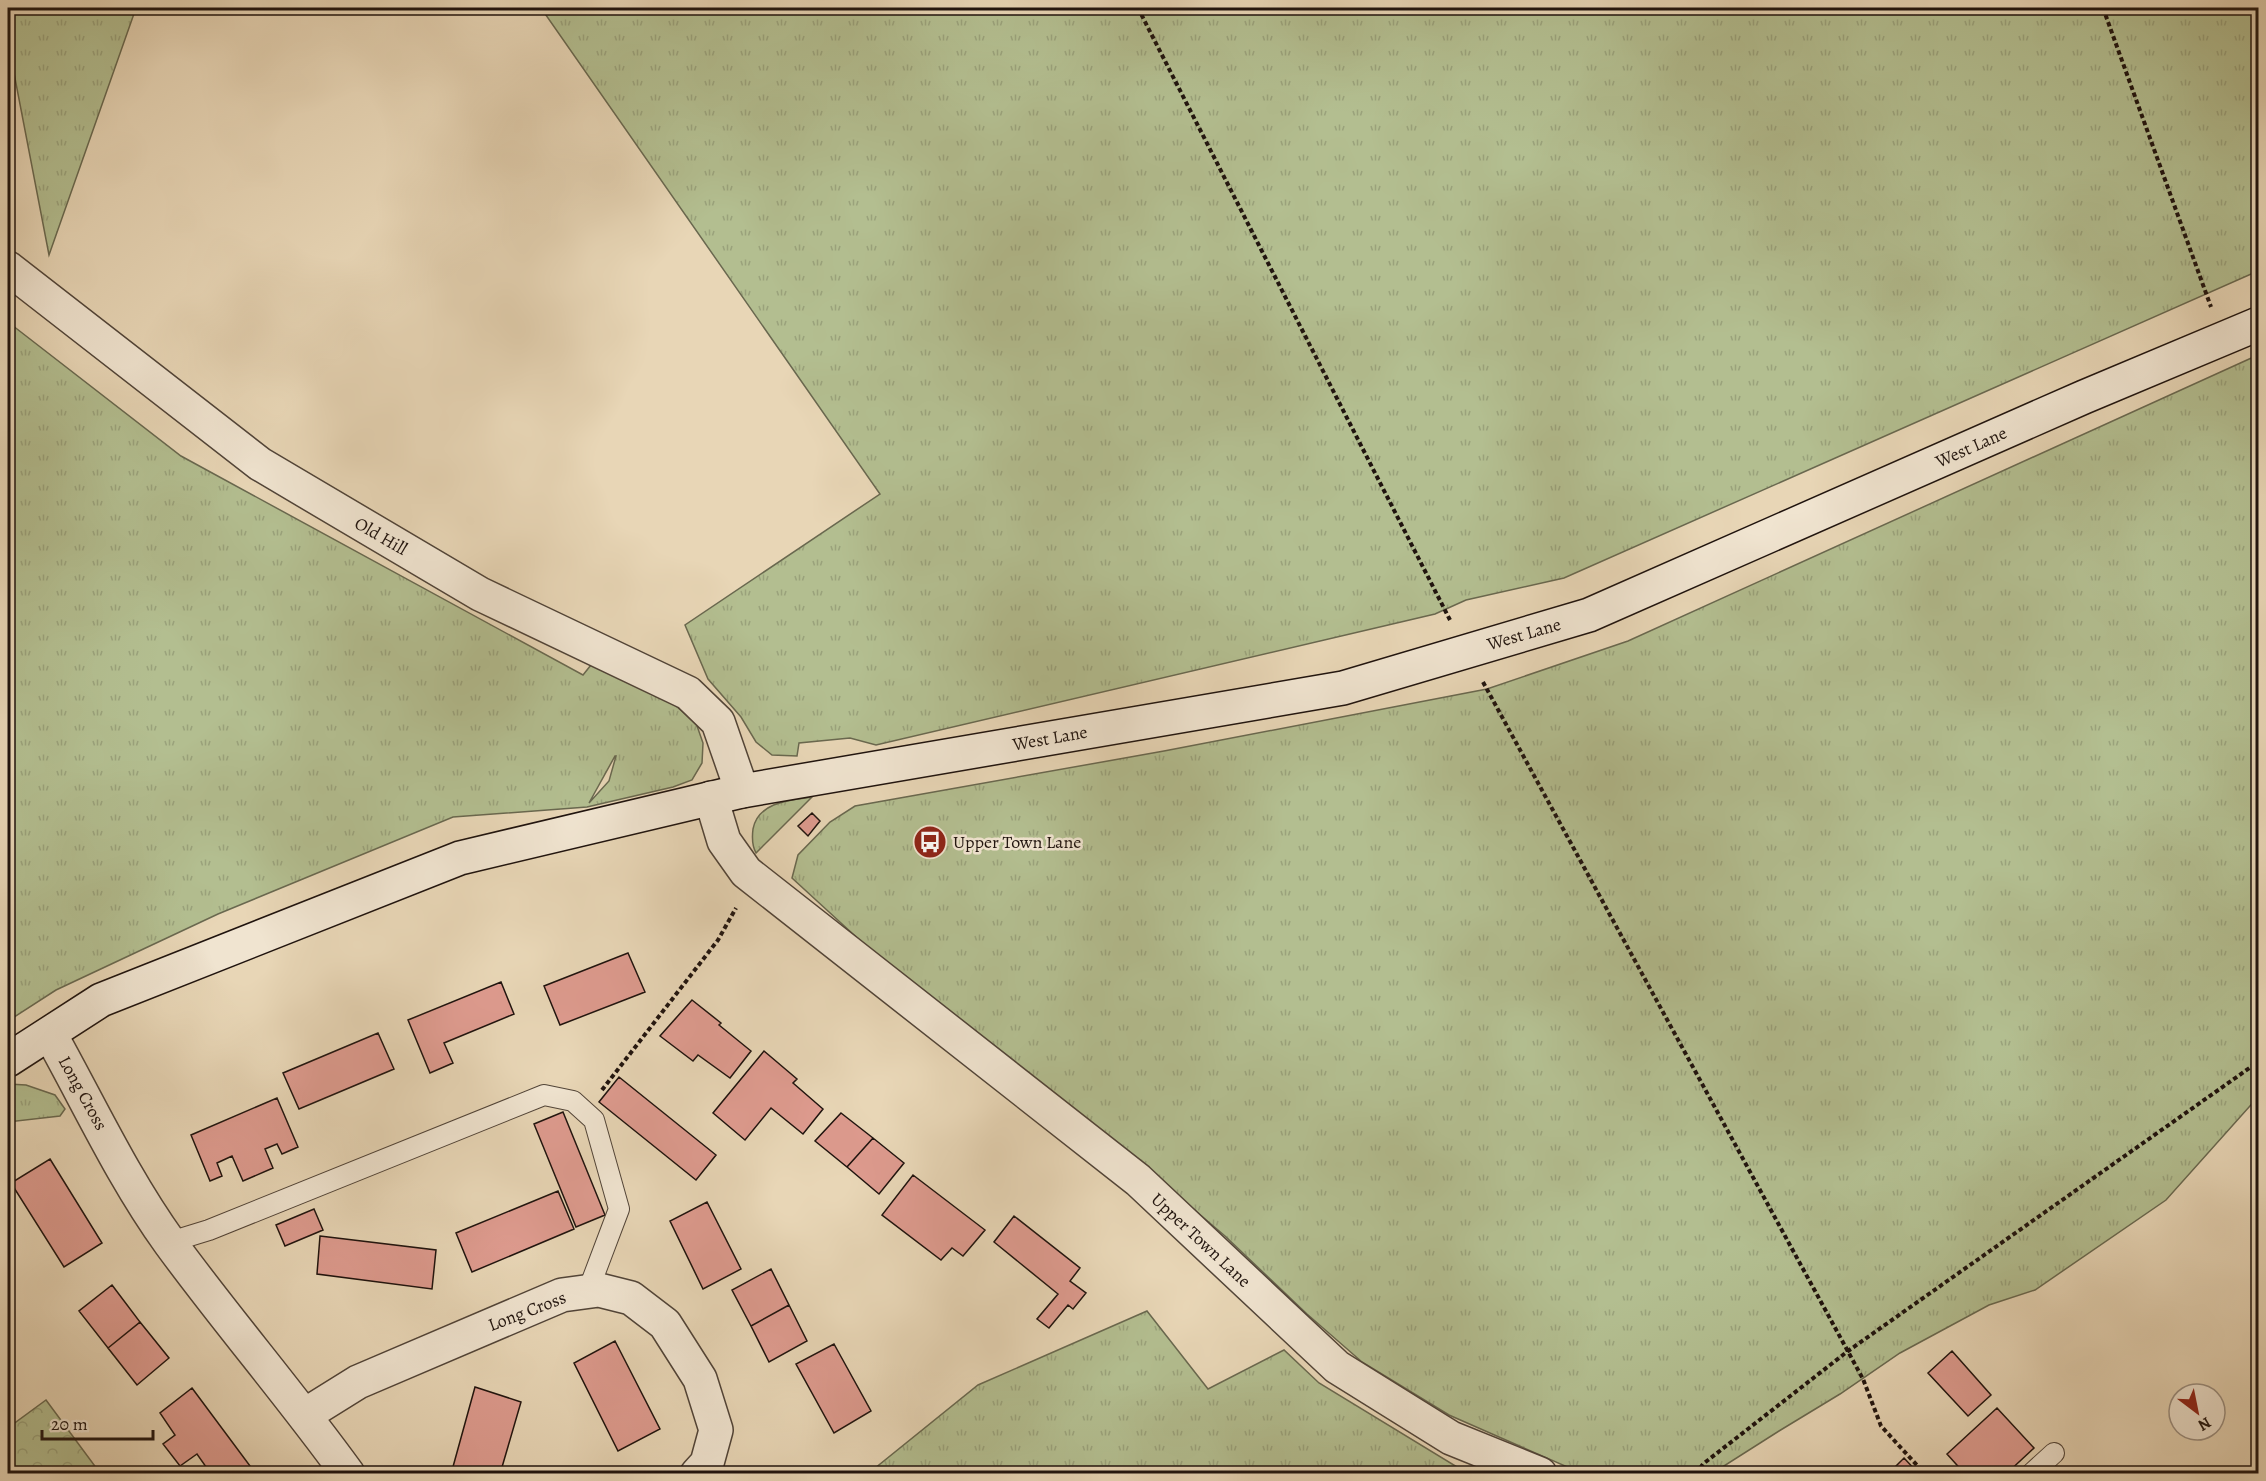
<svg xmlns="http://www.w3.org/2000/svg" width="2266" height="1481" viewBox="0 0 2266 1481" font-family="Alegreya,serif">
  <defs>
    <pattern id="grass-tufts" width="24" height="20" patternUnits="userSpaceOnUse" patternTransform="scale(1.5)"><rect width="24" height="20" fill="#b3be90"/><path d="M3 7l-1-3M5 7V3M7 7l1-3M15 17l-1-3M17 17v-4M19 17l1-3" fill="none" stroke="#9aa27b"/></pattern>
    <pattern id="park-crowns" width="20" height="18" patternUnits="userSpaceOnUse" patternTransform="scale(1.5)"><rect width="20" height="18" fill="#b3be90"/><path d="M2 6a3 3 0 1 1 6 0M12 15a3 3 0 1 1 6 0" fill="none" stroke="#9aa27b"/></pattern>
  </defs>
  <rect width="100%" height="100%" fill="#e8d6b6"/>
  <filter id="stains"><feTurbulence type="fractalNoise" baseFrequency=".00333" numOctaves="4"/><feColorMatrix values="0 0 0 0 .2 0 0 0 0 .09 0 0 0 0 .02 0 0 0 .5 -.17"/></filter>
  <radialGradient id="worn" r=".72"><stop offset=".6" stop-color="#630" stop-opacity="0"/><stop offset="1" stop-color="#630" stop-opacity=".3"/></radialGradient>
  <path fill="url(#grass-tufts)" stroke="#69684f" stroke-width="1.5" fill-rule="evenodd" d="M 8,8 L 136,8 L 49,255 L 8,42 Z
    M 541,8 L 2258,8 L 2258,271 L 1564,578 L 1466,600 L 1435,614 L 876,745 L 850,738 L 799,743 L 797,756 L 772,755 L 756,742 L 741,717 L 708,679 L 685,625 L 880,494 Z
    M 8,322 L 181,456 L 583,675 L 591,665 L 669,700 L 696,723 L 703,743 L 702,763 L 692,780 L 673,787 L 587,807 L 453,817 L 218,914 L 56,990 L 8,1021 ZM 616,756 L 609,781 L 589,803 L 615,756 Z
    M 2258,355 L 2258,1097 L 2166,1200 L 2035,1290 L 1989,1305 L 1900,1353 L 1840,1394 L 1779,1431 L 1713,1473 L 1581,1473 L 1449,1415 L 1362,1362 L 1307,1314 L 1225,1236 L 1137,1161 L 890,968 L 792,878 L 798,855 L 830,822 L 855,806 L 1164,751 L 1487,689 L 1628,641 Z
    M 812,797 L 756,853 C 752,846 752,837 753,829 C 758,802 790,800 812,797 Z
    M 8,1084 L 26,1085 L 55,1095 L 65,1109 L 60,1116 L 8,1122 Z
    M 1147,1311 L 1208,1389 L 1284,1350 L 1319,1383 L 1467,1473 L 869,1473 L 978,1385 Z"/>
  <path fill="url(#park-crowns)" stroke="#69684f" stroke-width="1.5" d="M 46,1400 L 100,1473 L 8,1473 L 8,1428 Z"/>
  <path fill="#de9b8f" stroke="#1f130e" stroke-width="1.5" d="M 812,813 L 820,821 L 808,836 L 798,826 Z
    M 628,953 L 645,992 L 560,1025 L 544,986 Z
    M 501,982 L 514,1014 L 444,1043 L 453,1063 L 430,1073 L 408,1020 Z
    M 692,1000 L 721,1023 L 719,1025 L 751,1051 L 730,1078 L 698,1055 L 693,1061 L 660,1036 Z
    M 378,1033 L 394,1069 L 299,1109 L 283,1073 Z
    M 764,1051 L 797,1079 L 793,1083 L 823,1109 L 803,1134 L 771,1108 L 745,1140 L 713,1113 Z
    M 619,1077 L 716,1155 L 696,1180 L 599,1102 Z
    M 277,1098 L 298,1147 L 282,1154 L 277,1144 L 265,1149 L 273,1168 L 243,1181 L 232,1156 L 217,1163 L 222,1176 L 210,1181 L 191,1135 Z
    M 563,1112 L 605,1215 L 576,1227 L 534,1124 Z
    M 841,1113 L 873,1138 L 847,1167 L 815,1141 Z
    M 873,1138 L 904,1163 L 879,1194 L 847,1167 Z
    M 50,1159 L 102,1243 L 64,1267 L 11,1183 Z
    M 913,1175 L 985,1230 L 963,1256 L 952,1248 L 941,1260 L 882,1215 Z
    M 558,1191 L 574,1229 L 472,1272 L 456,1233 Z
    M 707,1202 L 741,1269 L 703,1289 L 670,1221 Z
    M 314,1209 L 323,1230 L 285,1246 L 276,1225 Z
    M 1014,1216 L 1080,1268 L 1070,1281 L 1086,1293 L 1073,1309 L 1068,1305 L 1049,1328 L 1037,1319 L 1058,1294 L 994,1242 Z
    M 320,1236 L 436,1250 L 432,1289 L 317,1274 Z
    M 771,1269 L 789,1305 L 751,1326 L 732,1290 Z
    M 112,1285 L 140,1322 L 108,1348 L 79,1311 Z
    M 789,1305 L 807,1341 L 769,1362 L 751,1326 Z
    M 140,1322 L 169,1358 L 137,1385 L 108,1348 Z
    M 615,1341 L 660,1429 L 618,1451 L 574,1363 Z
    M 834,1344 L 871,1411 L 834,1433 L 796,1364 Z
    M 1952,1351 L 1991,1395 L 1968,1416 L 1928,1373 Z
    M 475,1387 L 521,1402 L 500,1474 L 451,1474 Z
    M 192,1388 L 256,1474 L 211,1474 L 197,1454 L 180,1466 L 163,1444 L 175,1435 L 160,1413 Z
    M 1997,1408 L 2034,1448 L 2006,1474 L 1965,1474 L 1947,1454 Z
    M 1904,1458 L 1919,1474 L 1888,1474 Z"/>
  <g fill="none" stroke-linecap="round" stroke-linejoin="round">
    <defs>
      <path id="lane" d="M 170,1242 L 209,1230 L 544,1095 L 573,1101 L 594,1120 L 619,1209 L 588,1291
        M 2031,1474 L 2054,1453"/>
      <path id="street" d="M 8,268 L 260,464 L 480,594 L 688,693 L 718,722 L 742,791
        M 711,798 L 724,841 L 746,872 L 1138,1180 L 1337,1367 L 1451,1438 L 1540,1474
        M 50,1034 C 89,1104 123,1178 170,1243 C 227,1321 291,1395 348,1474
        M 305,1415 L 358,1382 L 562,1295 L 599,1290 L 631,1298 L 665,1324 L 700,1379 L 716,1430 L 707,1463 L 697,1474"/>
      <path id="secondary" d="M 8,1060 L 101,1000 L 460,858 L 742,791 L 1343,688 L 1589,615 L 2084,397 L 2258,324"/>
    </defs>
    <use href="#lane" stroke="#514438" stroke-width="22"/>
    <use href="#street" stroke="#514438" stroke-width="36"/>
    <use href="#secondary" stroke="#1f130e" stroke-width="36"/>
    <path stroke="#1f130e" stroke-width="4" stroke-dasharray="4.5 3" stroke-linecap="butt" d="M 1138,8 L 1450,620
      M 2103,8 L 2211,307
      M 1483,682 L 1863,1379 L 1881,1426 L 1925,1474
      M 602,1090 L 718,940 L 736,908
      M 1696,1474 L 1703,1464 L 1848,1351 L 2258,1062"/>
    <use href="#lane" stroke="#f0e4d0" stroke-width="20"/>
    <use href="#street" stroke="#f0e4d0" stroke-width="33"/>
    <use href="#secondary" stroke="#f0e4d0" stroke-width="33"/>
  </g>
  <defs>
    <symbol id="bus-disc" viewBox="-11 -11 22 22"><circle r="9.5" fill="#8f2418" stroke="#f0e4d0"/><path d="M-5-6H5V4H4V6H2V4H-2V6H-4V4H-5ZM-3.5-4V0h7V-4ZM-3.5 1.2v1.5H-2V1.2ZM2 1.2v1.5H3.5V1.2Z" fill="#fff"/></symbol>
  </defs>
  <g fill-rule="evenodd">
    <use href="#bus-disc" x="911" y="823" width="38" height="38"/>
  </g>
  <g text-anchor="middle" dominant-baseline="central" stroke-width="5" stroke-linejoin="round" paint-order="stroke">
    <g font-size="18" fill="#1f130e" stroke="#f0e4d0">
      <text transform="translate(1971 447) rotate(-24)">West Lane</text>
      <text transform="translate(381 536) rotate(30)">Old Hill</text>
      <text transform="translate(1524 634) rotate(-16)">West Lane</text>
      <text transform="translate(1050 738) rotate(-10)">West Lane</text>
      <text transform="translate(83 1093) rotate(61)">Long Cross</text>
      <text transform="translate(1201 1240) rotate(43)">Upper Town Lane</text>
      <text transform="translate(527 1311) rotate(-21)">Long Cross</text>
    </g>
    <g font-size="18" fill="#1f130e" stroke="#f0e4d0" text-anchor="start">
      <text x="953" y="842">Upper Town Lane</text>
    </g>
  </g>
  <rect width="2266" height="1481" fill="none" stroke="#e8d6b6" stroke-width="30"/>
  <rect x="9" y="9" width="2248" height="1463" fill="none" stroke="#1f130e" stroke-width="3"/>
  <rect x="15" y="15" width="2236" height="1451" fill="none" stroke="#1f130e" stroke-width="1.5"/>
  <g transform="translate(2197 1412) rotate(148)"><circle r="28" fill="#f0e4d0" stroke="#9c9082" stroke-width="1.5"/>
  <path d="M0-4.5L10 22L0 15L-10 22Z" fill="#8f2418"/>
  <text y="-9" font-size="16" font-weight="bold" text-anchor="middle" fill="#1f130e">N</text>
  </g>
  <path d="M42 1430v9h111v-9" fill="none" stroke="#1f130e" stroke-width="3"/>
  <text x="51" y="1430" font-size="18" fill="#1f130e" stroke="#f0e4d0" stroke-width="4.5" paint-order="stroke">20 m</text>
  <rect width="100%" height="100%" filter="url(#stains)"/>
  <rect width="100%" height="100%" fill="url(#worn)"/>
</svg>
